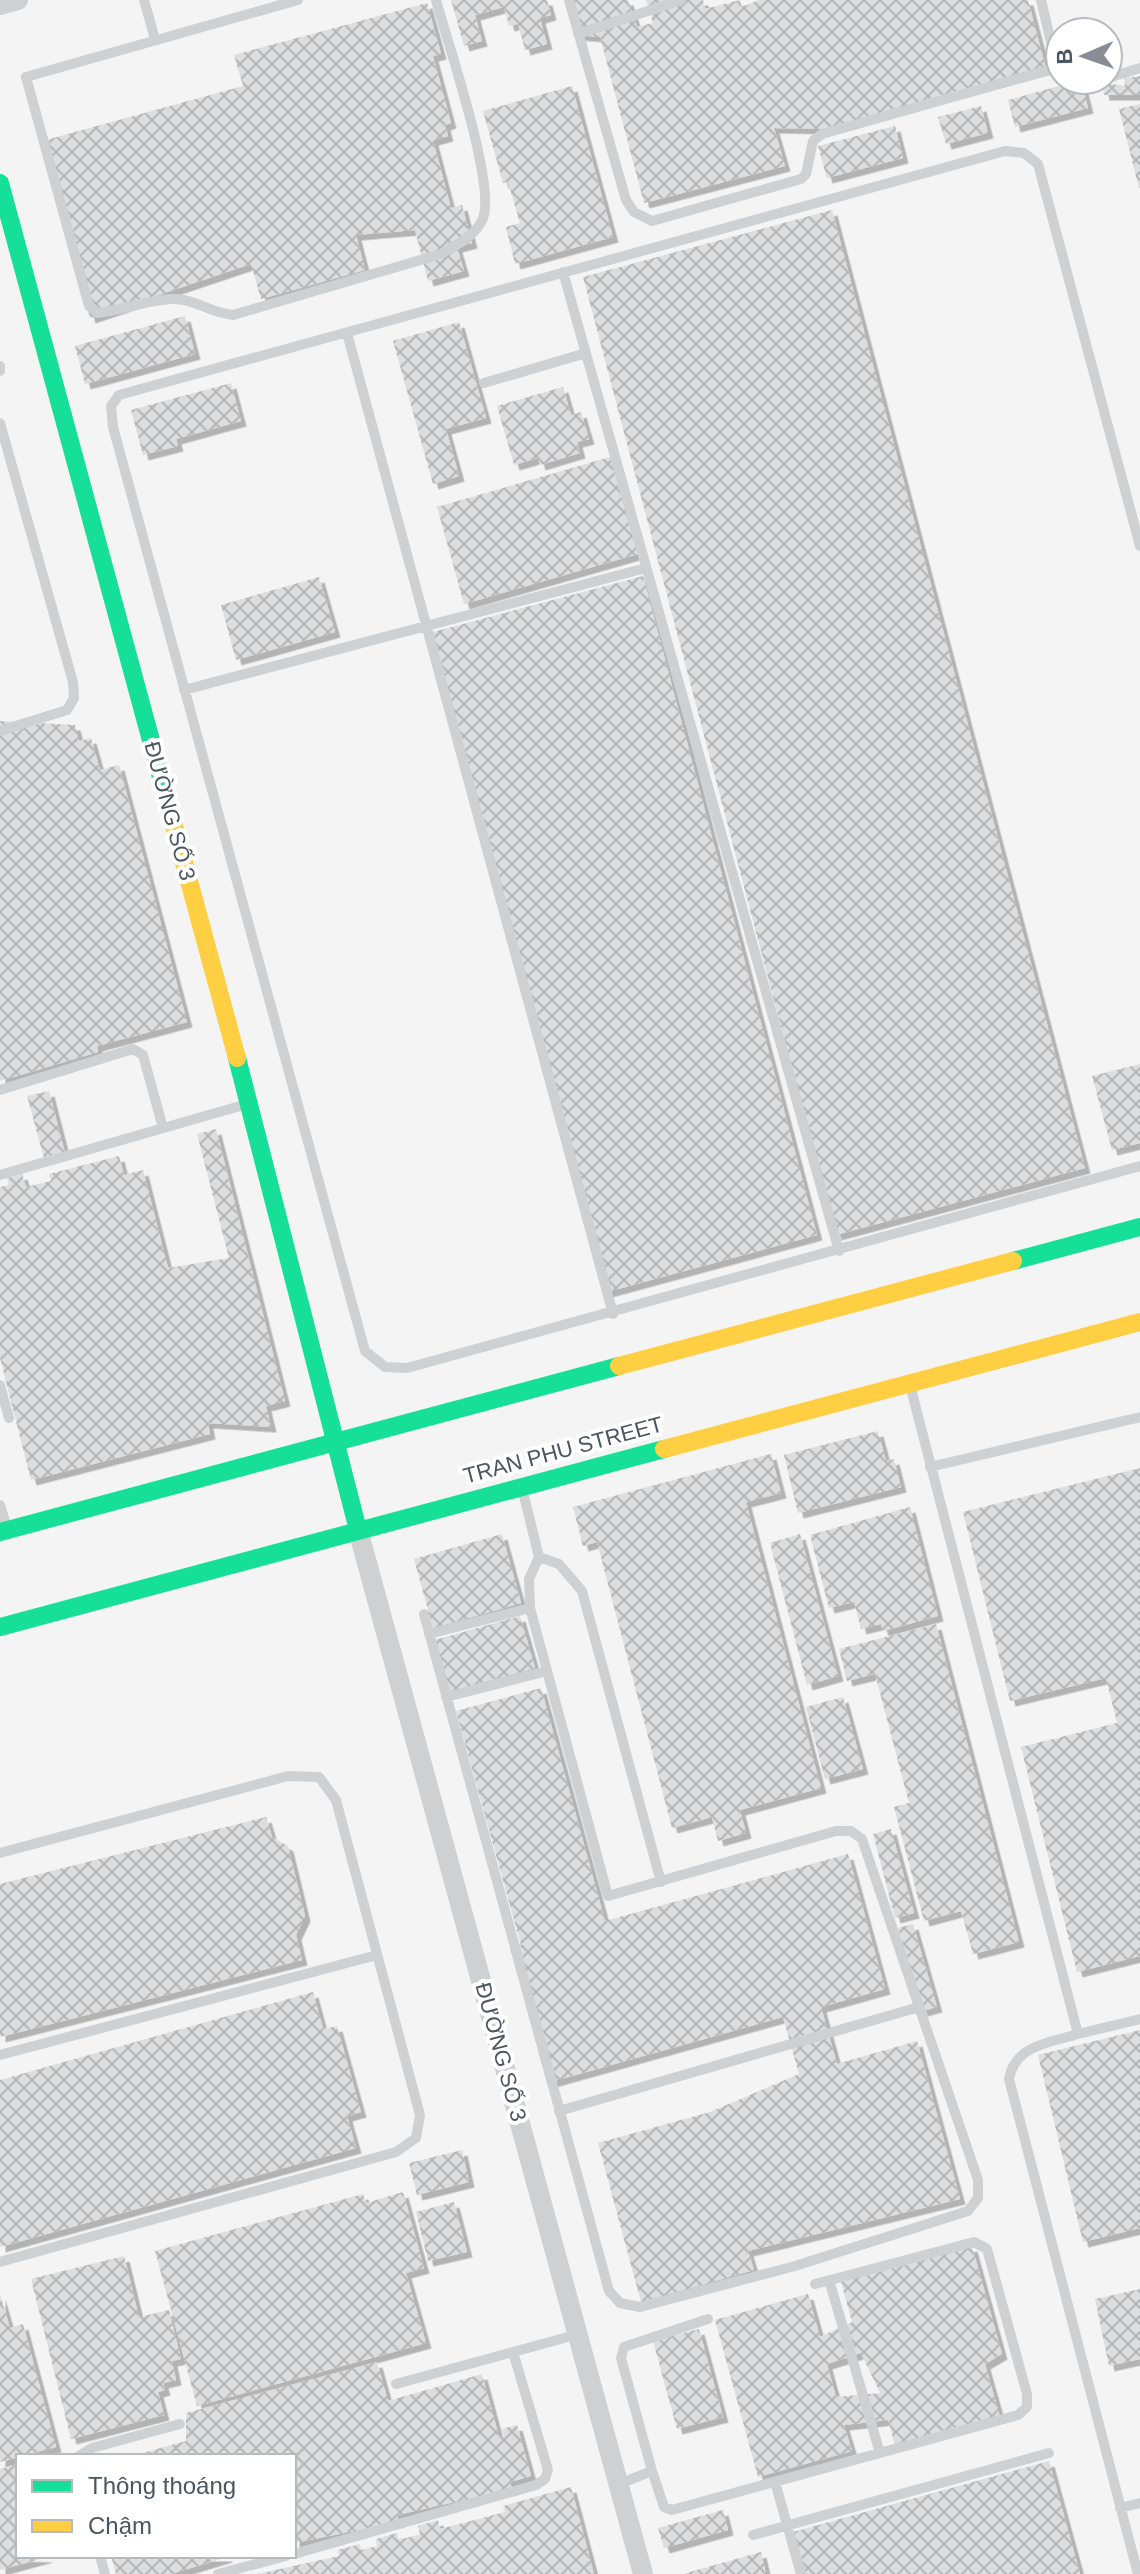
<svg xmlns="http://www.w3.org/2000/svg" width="1140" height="2574" viewBox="0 0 1140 2574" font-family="Helvetica,sans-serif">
  <defs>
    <pattern id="building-cross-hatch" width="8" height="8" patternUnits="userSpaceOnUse" patternTransform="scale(2)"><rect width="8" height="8" fill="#ddddde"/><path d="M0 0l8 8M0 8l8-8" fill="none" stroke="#b5b6b7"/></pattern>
    <filter id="shadow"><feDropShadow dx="5.5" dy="5.5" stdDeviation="0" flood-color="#0004"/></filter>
  </defs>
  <rect width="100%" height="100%" fill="#f4f4f4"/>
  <path fill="url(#building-cross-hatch)" fill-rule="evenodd" filter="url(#shadow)" d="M 451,0 L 547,0 L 551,15 L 540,18 L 547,44 L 525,50 L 518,24 L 509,26 L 504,7 L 475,15 L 482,41 L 464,46 Z
    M 565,0 L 628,0 L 637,27 L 653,23 L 646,0 L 703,0 L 705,9 L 740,0 L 742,7 L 759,0 L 1028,0 L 1046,69 L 824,129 L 774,128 L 785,166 L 644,203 L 600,37 L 574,35 Z
    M 427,3 L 441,54 L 433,56 L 451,123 L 445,125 L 448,136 L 433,140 L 451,208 L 462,205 L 472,243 L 457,247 L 464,271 L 428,281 L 415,230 L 356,235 L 365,270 L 261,299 L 251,264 L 90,318 L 42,141 L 243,86 L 234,55 Z
    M 1140,76 L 1140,95 L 1104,95 L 1102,83 L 1125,86 L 1124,78 Z
    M 1081,80 L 1088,108 L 1015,127 L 1008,100 Z
    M 572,86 L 613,237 L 515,264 L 506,227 L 520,223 L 508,182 L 503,183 L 483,111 Z
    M 1140,104 L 1140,188 L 1139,188 L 1119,109 Z
    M 981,106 L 988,133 L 946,144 L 938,117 Z
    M 895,126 L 903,158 L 827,178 L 818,146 Z
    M 832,210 L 1085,1168 L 836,1235 L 583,277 Z
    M 185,316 L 195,354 L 85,384 L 75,346 Z
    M 459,322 L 486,418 L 446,429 L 459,476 L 433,484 L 393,341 Z
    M 231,383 L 241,421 L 176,439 L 178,446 L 143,455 L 131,410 Z
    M 563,387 L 571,415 L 581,412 L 589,439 L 577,442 L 580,453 L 540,465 L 538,458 L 514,465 L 497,406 Z
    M 610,457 L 638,554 L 464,604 L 437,507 Z
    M 643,576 L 817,1235 L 607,1292 L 433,632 Z
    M 319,577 L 335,632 L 236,660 L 221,605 Z
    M 0,721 L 75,725 L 79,741 L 91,738 L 100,770 L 119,765 L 187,1022 L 97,1046 L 98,1052 L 0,1081 Z
    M 1140,1064 L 1140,1143 L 1112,1150 L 1092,1076 Z
    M 49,1091 L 65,1153 L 44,1158 L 27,1096 Z
    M 216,1129 L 285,1401 L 266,1406 L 271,1427 L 208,1423 L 210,1434 L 31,1480 L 0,1358 L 0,1187 L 9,1185 L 7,1178 L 22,1174 L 26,1187 L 51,1181 L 49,1174 L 119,1156 L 124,1175 L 143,1170 L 168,1268 L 229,1258 L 197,1134 Z
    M 878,1431 L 886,1461 L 894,1459 L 901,1487 L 798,1513 L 784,1455 Z
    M 771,1454 L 781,1493 L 746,1502 L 821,1788 L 740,1810 L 746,1833 L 718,1841 L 712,1817 L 672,1828 L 597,1542 L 583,1546 L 573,1507 Z
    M 1140,1468 L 1140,1956 L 1077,1972 L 1021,1747 L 1117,1723 L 1106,1678 L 1010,1701 L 963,1512 Z
    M 910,1507 L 938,1616 L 883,1631 L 881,1624 L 861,1629 L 854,1602 L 829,1608 L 810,1535 Z
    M 502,1534 L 521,1603 L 433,1628 L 414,1559 Z
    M 800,1534 L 838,1676 L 807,1685 L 770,1543 Z
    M 520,1616 L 535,1668 L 449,1692 L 435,1640 Z
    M 936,1624 L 1019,1942 L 973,1954 L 961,1911 L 924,1921 L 894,1807 L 909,1803 L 875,1674 L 847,1681 L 839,1649 Z
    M 541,1688 L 605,1921 L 848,1854 L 885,1989 L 821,2007 L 837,2064 L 917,2041 L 960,2199 L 748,2251 L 754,2270 L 641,2302 L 598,2143 L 710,2112 L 799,2074 L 783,2017 L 547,2083 L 510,1948 L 521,1945 L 456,1711 Z
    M 843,1697 L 863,1769 L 825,1779 L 806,1707 Z
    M 266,1817 L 272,1837 L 288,1846 L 305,1916 L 296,1935 L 302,1960 L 0,2037 L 0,1884 Z
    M 891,1829 L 914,1913 L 895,1918 L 873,1834 Z
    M 913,1924 L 937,2007 L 922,2011 L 898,1928 Z
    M 313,1992 L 323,2029 L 337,2026 L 361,2112 L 347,2116 L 356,2148 L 0,2247 L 0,2080 Z
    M 1140,2030 L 1140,2228 L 1083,2242 L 1038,2055 Z
    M 462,2150 L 469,2182 L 417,2195 L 409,2163 Z
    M 403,2192 L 424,2268 L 406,2273 L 426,2343 L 197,2406 L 155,2251 L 363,2194 L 366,2203 Z
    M 454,2202 L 467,2252 L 428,2261 L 416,2212 Z
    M 972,2246 L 1002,2354 L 985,2364 L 1000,2417 L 895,2446 L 888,2420 L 844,2425 L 852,2451 L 758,2477 L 715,2320 L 808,2294 L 820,2337 L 852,2322 L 841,2282 ZM 861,2353 L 880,2393 L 836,2397 L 827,2364 Z
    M 124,2256 L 139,2317 L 169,2310 L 181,2359 L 172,2361 L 176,2380 L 163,2383 L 165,2390 L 158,2392 L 164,2415 L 71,2439 L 31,2279 Z
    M 1140,2289 L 1140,2359 L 1109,2366 L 1095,2299 Z
    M 0,2294 L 10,2328 L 23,2324 L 56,2447 L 0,2462 Z
    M 699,2329 L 723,2417 L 677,2429 L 653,2341 Z
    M 377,2362 L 388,2401 L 482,2374 L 499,2437 L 504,2436 L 502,2429 L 517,2425 L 531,2476 L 510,2482 L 512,2489 L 397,2515 L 399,2522 L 294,2543 L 294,2456 L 131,2456 L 186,2441 L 186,2413 Z
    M 1049,2461 L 1080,2574 L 802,2574 L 793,2532 Z
    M 18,2464 L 18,2556 L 48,2557 L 0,2570 L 0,2469 Z
    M 571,2487 L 594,2574 L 257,2574 L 339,2556 L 338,2550 L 360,2544 L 361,2550 L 377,2546 L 376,2539 L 397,2533 L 399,2540 L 420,2534 L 418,2526 L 438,2520 L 440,2529 L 505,2512 L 503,2506 Z
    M 723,2510 L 728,2530 L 664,2548 L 658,2528 Z
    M 761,2552 L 766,2574 L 686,2574 L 686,2573 Z
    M 111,2556 L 227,2556 L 227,2557 L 171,2574 L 116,2574 Z"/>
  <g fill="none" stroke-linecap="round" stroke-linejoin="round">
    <path stroke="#ced0d2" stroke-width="10" d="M 144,0 L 155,39
      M 298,0 L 26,77 L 89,306 L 98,313 C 122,310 148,300 172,299 C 193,298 211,313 233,315 L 441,254 C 455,246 477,235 483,218 C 496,184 447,41 436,0
      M 569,0 L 626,200 L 634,212 L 652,221 L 801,179 L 806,174 L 813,141 L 822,134 L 1052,69 L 1055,59 L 1041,0
      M 578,34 L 681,0
      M 1108,78 L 1140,68
      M 1089,83 L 1100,80
      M 563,272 L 839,1251
      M 347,333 L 613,1314
      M 0,366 L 0,371
      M 484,383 L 586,353
      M 0,423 L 73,682 L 74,698 L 67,710 L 0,731
      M 1140,546 L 1038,164 L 1024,153 L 1005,151 L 119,395 L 111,406 L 113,427 L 365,1351 L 385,1367 L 407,1368 L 1140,1166
      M 184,690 L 646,568
      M 0,1090 L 133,1049 L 143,1055 L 163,1128
      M 0,1175 L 247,1104
      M 0,1385 L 9,1418
      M 910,1385 L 1078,2034 L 1140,2019
      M 930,1467 L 1140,1417
      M 522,1488 L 539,1557 L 559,1564 L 582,1591 L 661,1882
      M 0,1505 L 7,1528
      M 424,1614 L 609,2291 L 620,2303 L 640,2307 L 795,2266 L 968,2211 L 978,2198 L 978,2180 L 862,1839 L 851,1831 L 836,1831 L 608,1896 L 530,1608 L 529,1579 L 539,1557
      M 429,1634 L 530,1608
      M 446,1697 L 547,1671
      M 0,1853 L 288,1776 L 319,1777 L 336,1800 L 420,2115 L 416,2138 L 396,2152 L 0,2262
      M 1078,2034 C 1049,2043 1015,2045 1009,2079 L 1138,2574
      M 0,2055 L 377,1955
      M 559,2111 L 919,2007
      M 829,2280 L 880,2453
      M 396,2384 L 579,2334
      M 79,2456 L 92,2448 L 180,2424
      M 652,2471 L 664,2507 L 672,2510 L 1018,2415 L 1027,2407 L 1027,2394 L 987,2249 L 974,2242 L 815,2284
      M 775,2482 L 801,2574
      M 619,2484 L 652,2471 L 621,2358 L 624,2347 L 708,2319
      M 1120,2508 L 1140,2503
      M 753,2535 L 1049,2453
      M 294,2554 L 536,2485 L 545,2479 L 548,2470 L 513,2352
      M 100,2556 L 105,2574
      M 218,2574 L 286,2556"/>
    <path stroke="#ced0d2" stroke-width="20" d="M 0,5 L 18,0
      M 358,1530 L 643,2574"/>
    <path stroke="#16e098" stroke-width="18" d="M 0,183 L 169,807
      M 237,1058 L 358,1530
      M 1013,1261 L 1140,1227
      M 0,1532 L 619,1366
      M 0,1627 L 664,1449"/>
    <path stroke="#ffcf43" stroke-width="18" d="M 169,807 L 237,1058
      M 619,1366 L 1013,1261
      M 664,1449 L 1140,1322"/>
  </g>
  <g text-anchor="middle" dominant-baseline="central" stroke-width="8" stroke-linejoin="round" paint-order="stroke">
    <g font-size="22" fill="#4a5661" stroke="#fff">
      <text transform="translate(170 811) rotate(75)">ĐƯỜNG SỐ 3</text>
      <text transform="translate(563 1450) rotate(-15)">TRAN PHU STREET</text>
      <text transform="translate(501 2052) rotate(75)">ĐƯỜNG SỐ 3</text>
    </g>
  </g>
  <rect x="16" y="2454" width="280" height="104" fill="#ffffff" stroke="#b7bbc0" stroke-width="2"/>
  <rect x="32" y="2480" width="40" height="12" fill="#16e098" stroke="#b7bbc0" stroke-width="2"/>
  <text x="88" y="2494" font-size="24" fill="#4a5661">Thông thoáng</text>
  <rect x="32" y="2520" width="40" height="12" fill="#ffcf43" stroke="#b7bbc0" stroke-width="2"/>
  <text x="88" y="2534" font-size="24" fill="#4a5661">Chậm</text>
  <g transform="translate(1084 56) rotate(268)"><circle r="38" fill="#ffffff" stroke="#b7bbc0" stroke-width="2"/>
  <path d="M0-6L14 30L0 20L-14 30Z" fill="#868d94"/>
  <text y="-12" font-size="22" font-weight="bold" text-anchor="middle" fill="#4a5661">B</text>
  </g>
</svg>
